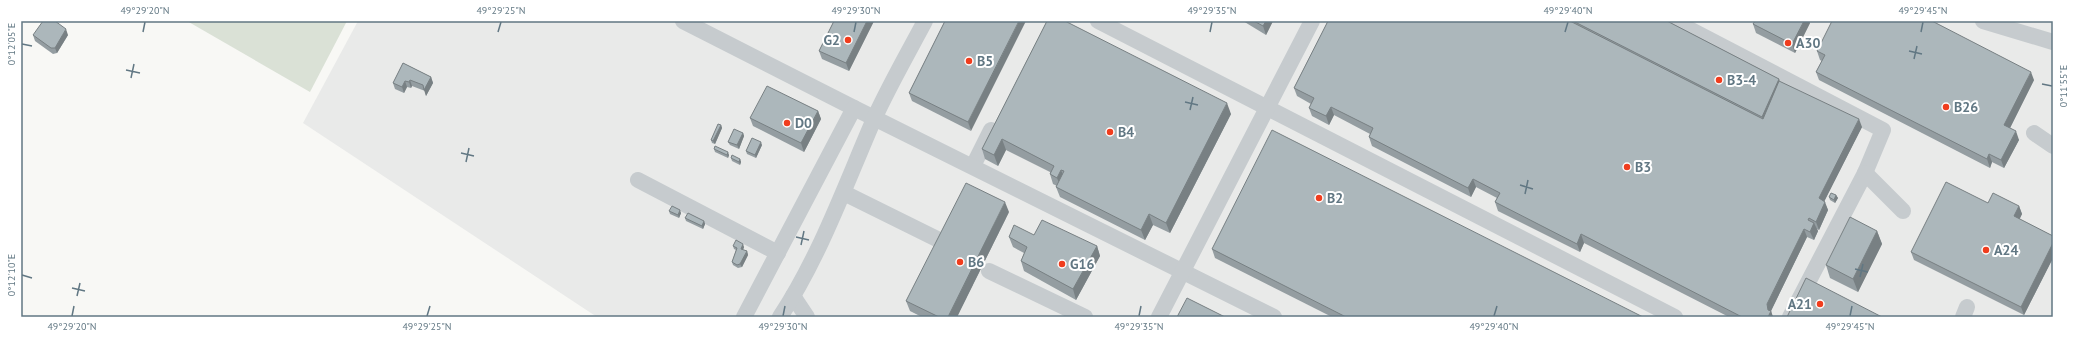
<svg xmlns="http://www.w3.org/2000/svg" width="2074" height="338" font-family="'PT Sans',sans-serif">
  <rect width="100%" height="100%" fill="#f8f8f5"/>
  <polygon fill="#e9eae9" points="358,21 2053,21 2053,317 597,317 303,123"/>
  <polygon fill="#dae1d6" points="187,21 347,21 310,92"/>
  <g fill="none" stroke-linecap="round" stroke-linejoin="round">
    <g stroke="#c6cbce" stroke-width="16">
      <polyline points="683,21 854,108"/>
      <polyline points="1098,21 1675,317"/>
      <polyline points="1674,21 1883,130 1865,173 1790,317"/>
      <polyline points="1983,21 2053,42"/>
      <polyline points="2034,133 2053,146"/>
      <polyline points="973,166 991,130"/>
      <polyline points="1865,173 1903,211"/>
      <polyline points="638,180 778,253"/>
      <polyline points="844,193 937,239"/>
      <polyline points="989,271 1085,317"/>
      <polyline points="793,296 807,317"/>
      <polyline points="744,317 854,108 1274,317"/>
      <path d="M780 317C820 256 845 186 874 119 889 86 908 53 925 21"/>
      <polyline points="1159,317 1312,21"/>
      <polyline points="1963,317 1967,307"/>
    </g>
  </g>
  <g fill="#949da1">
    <polygon points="834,21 874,21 849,71 822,59 819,51"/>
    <polygon points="945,21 971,131 912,101 909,93"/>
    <polygon points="1047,21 1231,114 1170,233 1153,225 1145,240 1060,197 1056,187 1057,186 1053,184 1050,174 1050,172 1006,150 998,166 985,159 982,149"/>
    <polygon points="1243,21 1273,21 1266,35"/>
    <polygon points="1328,21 1667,21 1779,79 1779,81 1862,127 1824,201 1828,210 1819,230 1817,229 1818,231 1814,240 1807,237 1771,311 1773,317 1729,317 1584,243 1580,252 1498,211 1495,202 1497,198 1476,187 1471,197 1372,146 1369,137 1370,134 1334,115 1329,125 1312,116 1309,108 1311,104 1297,96 1294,88"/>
    <polygon points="1755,21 1809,21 1810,23 1795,53 1756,33 1753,24"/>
    <polygon points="33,35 68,35 57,53 53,54 35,41"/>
    <polygon points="1817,51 2034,80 2010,128 2019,140 2004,168 1992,162 1990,168 1819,80 1816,72 1822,61 1820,60"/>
    <polygon points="403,63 431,77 433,83 426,96 425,91 412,86 411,88 407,87 404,93 395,89 393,83"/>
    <polygon points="818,111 821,119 804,152 753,126 750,118"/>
    <polygon points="721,125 722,128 715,144 712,143 711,140"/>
    <polygon points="743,133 744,136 739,149 730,145 728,142"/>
    <polygon points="762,145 756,158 747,154 746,151"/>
    <polygon points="714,149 729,155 728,158 715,152"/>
    <polygon points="731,158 740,159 741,162 740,165 732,161"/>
    <polygon points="1836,195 1838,198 1835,203 1830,200 1829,197"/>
    <polygon points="1988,203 2019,206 2022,214 2019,219 2053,236 2053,258 2024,315 1914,260 1911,252"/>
    <polygon points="669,211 681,213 679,218 670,214"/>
    <polygon points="1009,212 957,317 922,317 910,311 906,301"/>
    <polygon points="685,218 704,221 705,224 703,229 686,221"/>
    <polygon points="1877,231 1882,244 1858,292 1830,278 1826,265"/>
    <polygon points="1009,237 1097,246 1100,256 1076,300 1024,271 1021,261 1024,253 1013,247"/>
    <polygon points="733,246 744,247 743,250 747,251 748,255 742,267 738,268 733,265 732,262 736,250 734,249"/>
    <polygon points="1212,249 1643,317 1332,317 1215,258"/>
  </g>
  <g fill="#788083">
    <polygon points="867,21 874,21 849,71 846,63"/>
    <polygon points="1019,21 1026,21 971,131 968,122"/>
    <polygon points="1266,21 1273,21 1266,35 1263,26"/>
    <polygon points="1804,21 1809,21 1810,23 1795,53 1792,44"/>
    <polygon points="66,29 68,35 57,53 55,48"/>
    <polygon points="2031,72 2034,80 2007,134 2004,125"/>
    <polygon points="431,77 433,83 426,96 424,90"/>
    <polygon points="1779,79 1782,89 1766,127 1762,117"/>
    <polygon points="410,80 412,86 411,88 409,82"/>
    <polygon points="405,81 407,87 404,93 402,87"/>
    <polygon points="1227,103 1231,114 1170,233 1166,223"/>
    <polygon points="1331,107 1334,115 1329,125 1326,116"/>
    <polygon points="818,111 821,119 804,152 801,143"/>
    <polygon points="1859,119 1862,127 1822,206 1819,198"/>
    <polygon points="721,125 722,128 715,144 713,141"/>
    <polygon points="2016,131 2019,140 2004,168 2001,160"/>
    <polygon points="743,133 744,136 739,149 737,145"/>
    <polygon points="1002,139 1006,150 998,166 994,155"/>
    <polygon points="761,142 762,145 756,158 755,155"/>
    <polygon points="728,152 729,155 728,158 727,155"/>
    <polygon points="1989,154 1992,162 1990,168 1987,159"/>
    <polygon points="740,159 741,162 740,165 739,162"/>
    <polygon points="1061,170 1065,180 1061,188 1057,178"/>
    <polygon points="1473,179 1476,187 1471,197 1468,188"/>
    <polygon points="1836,195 1838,198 1835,203 1834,200"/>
    <polygon points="1005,202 1009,212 957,317 948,317"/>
    <polygon points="1825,202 1828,210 1819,230 1816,222"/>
    <polygon points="2019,206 2022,214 2017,225 2014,216"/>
    <polygon points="680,210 681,213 679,218 678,215"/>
    <polygon points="1149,214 1153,225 1145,240 1141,230"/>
    <polygon points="704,221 705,224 703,229 702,226"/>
    <polygon points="1814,223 1818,231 1814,240 1810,232"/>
    <polygon points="1804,229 1807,237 1771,311 1773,317 1768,317 1767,304"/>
    <polygon points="1877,231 1882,244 1858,292 1853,279"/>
    <polygon points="1581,234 1584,243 1580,252 1577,244"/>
    <polygon points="2053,243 2053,258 2024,315 2021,307"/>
    <polygon points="743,244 744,247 742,252 741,249"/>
    <polygon points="1097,246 1100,256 1076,300 1073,289"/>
    <polygon points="747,251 748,255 742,267 740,264"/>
  </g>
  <g fill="#acb7bb" stroke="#788083">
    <polygon points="43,21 55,21 66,29 55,48 51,48 33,35"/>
    <polygon points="834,21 867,21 846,63 819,51"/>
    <polygon points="945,21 1019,21 968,122 909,93"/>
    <polygon points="1047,21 1065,21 1227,103 1166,223 1149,214 1141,230 1056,187 1064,171 1061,170 1057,178 1050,174 1054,166 1002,139 994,155 982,149"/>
    <polygon points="1254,21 1266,21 1263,26"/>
    <polygon points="1328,21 1570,21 1763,119 1779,81 1859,119 1819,198 1825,202 1816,222 1809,218 1808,220 1814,223 1810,232 1804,229 1767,304 1768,310 1771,311 1768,317 1742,317 1581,234 1577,244 1495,202 1500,193 1473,179 1468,188 1369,137 1373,128 1331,107 1326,116 1309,108 1314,98 1294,88"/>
    <polygon points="1573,21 1667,21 1779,79 1762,117"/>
    <polygon points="1755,21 1804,21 1792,44 1753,24"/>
    <polygon points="1832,21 1932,21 2031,72 2004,125 2016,131 2001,160 1989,154 1987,159 1816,72 1825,55 1817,51"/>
    <polygon points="403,63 431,77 424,90 423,85 410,80 409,82 405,81 402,87 393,83"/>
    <polygon points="767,86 818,111 801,143 750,118"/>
    <polygon points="718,124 721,125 713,141 711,140"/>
    <polygon points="734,129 743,133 737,145 728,142"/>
    <polygon points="1272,130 1643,317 1346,317 1212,249"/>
    <polygon points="752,138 761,142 755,155 746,151"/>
    <polygon points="715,146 728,152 727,155 714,149"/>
    <polygon points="732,155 740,159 739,162 731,158"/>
    <polygon points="1946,182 1988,203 1993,193 2019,206 2014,216 2053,236 2053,243 2021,307 1911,252"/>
    <polygon points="966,183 1005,202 948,317 939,317 906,301"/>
    <polygon points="1831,193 1836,195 1834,200 1829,197"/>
    <polygon points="672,206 680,210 678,215 669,211"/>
    <polygon points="688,213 704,221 702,226 685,218"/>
    <polygon points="1850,217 1877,231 1853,279 1826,265"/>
    <polygon points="1042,220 1097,246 1073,289 1021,261 1027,247 1009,237 1014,225 1034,235"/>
    <polygon points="736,240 743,244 741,249 747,251 740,264 737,265 732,262 737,248 733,246"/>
    <polygon points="1806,278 1882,317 1787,317"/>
    <polygon points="1187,298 1225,317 1177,317"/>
  </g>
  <path fill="none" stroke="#617783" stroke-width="1.5" d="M143 32 145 22M498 32 501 22M854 32 856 22M1210 32 1212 22M1565 32 1568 22M1921 32 1923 22M22 44 32 46M1909 51 1922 54M1914 59 1917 46M126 70 140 73M131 78 134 64M2042 84 2052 86M1185 102 1198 105M1190 110 1193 97M461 153 474 156M466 162 469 148M1520 185 1533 189M1525 194 1528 180M796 237 809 240M801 245 804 231M1855 269 1868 272M22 275 32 278M1860 277 1863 264M72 288 85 291M77 296 80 283M72 316 74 306M427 316 430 306M783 316 785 306M1139 316 1141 306M1494 316 1497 306M1850 316 1852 306"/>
  <g fill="#f03d1e" stroke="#fff" stroke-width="1.5">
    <circle cx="848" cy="40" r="4"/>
    <circle cx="1788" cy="43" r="4"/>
    <circle cx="969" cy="61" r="4"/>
    <circle cx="1719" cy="80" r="4"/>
    <circle cx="1946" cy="107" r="4"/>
    <circle cx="787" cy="123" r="4"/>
    <circle cx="1110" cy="132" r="4"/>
    <circle cx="1627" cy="167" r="4"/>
    <circle cx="1319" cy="198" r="4"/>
    <circle cx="1986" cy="250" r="4"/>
    <circle cx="960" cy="262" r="4"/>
    <circle cx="1062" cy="264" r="4"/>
    <circle cx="1820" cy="304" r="4"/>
  </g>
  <g text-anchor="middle" stroke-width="4" stroke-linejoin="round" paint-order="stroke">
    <g font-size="14" font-weight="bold" fill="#617783" stroke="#fff" text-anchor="start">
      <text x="840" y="45" text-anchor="end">G2</text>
      <text x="1796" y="48">A30</text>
      <text x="977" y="66">B5</text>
      <text x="1727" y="85">B3-4</text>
      <text x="1954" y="112">B26</text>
      <text x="795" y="128">D0</text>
      <text x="1118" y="137">B4</text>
      <text x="1635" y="172">B3</text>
      <text x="1327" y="203">B2</text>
      <text x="1994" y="255">A24</text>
      <text x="968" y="267">B6</text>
      <text x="1070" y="269">G16</text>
      <text x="1812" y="309" text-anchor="end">A21</text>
    </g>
  </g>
  <rect width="2074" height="338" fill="none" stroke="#ffffff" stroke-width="44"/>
  <rect x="22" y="22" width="2030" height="294" fill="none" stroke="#617783" stroke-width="1.5"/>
  <g font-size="10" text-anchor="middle" fill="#617783">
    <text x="145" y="14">49°29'20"N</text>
    <text x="501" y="14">49°29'25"N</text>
    <text x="856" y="14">49°29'30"N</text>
    <text x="1212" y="14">49°29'35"N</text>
    <text x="1568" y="14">49°29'40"N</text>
    <text x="1923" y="14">49°29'45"N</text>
    <text transform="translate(11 44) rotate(-90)" y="4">0°12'05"E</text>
    <text transform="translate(2063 86) rotate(-90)" y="4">0°11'55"E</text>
    <text transform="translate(11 275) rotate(-90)" y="4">0°12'10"E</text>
    <text x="72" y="330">49°29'20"N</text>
    <text x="427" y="330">49°29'25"N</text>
    <text x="783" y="330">49°29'30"N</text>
    <text x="1139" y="330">49°29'35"N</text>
    <text x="1494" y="330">49°29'40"N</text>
    <text x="1850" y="330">49°29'45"N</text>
  </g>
</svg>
